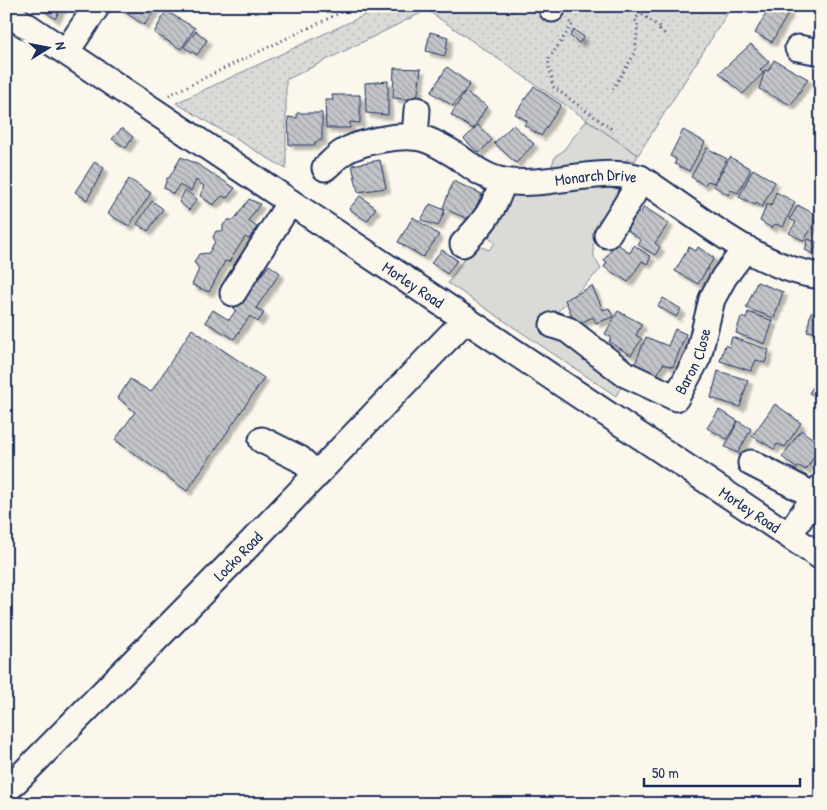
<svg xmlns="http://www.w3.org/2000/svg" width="827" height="810" font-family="'Patrick Hand',sans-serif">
  <defs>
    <pattern id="grass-dots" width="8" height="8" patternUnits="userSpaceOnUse" patternTransform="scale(1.25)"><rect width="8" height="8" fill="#dadad7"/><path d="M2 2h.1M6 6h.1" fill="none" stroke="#babbbb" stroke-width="1.8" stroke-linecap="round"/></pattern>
    <pattern id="building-back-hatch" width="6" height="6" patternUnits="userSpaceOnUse" patternTransform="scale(1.25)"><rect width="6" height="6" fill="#c3c5c9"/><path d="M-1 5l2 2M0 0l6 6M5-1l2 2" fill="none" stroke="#9ea0a6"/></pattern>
    <filter id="shadow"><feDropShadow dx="4.5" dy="4.5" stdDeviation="1" flood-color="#0004"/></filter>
  </defs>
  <rect width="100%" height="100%" fill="#fbf7ec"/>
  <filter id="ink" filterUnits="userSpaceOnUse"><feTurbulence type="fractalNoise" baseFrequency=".02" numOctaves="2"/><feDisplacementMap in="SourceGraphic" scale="10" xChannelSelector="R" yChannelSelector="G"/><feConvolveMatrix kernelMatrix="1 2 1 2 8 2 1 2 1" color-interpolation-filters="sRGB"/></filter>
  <g filter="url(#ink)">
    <polygon fill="url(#grass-dots)" stroke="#7a849a" points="384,6 732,6 638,155 427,10 286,80 286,169 176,103"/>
    <g fill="#dadad7" stroke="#7a849a">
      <polygon points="587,120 638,155 635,161 627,159 624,164 554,171 551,167 556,155 562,152"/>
      <polygon points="620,184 621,191 593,245 594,257 601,269 541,328 623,384 616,396 448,283 472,247 479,246 489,250 495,243 490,239 489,233 511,192"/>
    </g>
    <g fill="url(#building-back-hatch)" stroke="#1b2f5e" filter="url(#shadow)">
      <polygon points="38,6 62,6 55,19"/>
      <polygon points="116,6 158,6 144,25"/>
      <polygon points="770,6 780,6 789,12 772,42 755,33"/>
      <polygon points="166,11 195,28 181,49 154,33"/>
      <polygon points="574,30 584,37 579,43 570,36"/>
      <polygon points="196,31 207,40 197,55 184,47"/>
      <polygon points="430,32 448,37 445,56 426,51"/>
      <polygon points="751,44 769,62 760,70 763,73 743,94 719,73"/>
      <polygon points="774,60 808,79 791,105 759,89 765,70 768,71"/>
      <polygon points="447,67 470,84 453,106 431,92"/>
      <polygon points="394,68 421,69 417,100 393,98"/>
      <polygon points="388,81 388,115 366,113 365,83"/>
      <polygon points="534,86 561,105 541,136 524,125 527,121 515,114"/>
      <polygon points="465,92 487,106 473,129 451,115"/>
      <polygon points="332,95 360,95 360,123 350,122 350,128 326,128 325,100 333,100"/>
      <polygon points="297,113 322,113 322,140 315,142 315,145 289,145 288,117 297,118"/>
      <polygon points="478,125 492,140 479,153 464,139"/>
      <polygon points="513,125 534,144 516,163 494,143"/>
      <polygon points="122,128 133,137 126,148 112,139"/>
      <polygon points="683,130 705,142 689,171 675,164 676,159 670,156"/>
      <polygon points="707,148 727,159 714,183 708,181 704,185 691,177"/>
      <polygon points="181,157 197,164 235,188 227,198 222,196 213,205 200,196 204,186 196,180 191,191 179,185 173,194 164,188 167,178 169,178"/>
      <polygon points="730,157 751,169 738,193 731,190 728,195 714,186"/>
      <polygon points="380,160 386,188 358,192 352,165"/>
      <polygon points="95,161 104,168 87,200 75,192"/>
      <polygon points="753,169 775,182 762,207 756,203 755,205 739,197"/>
      <polygon points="129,179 151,193 129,226 108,214"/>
      <polygon points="453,181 482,194 470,220 443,208"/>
      <polygon points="185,190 197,199 189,210 179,202"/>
      <polygon points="776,192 795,202 783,227 775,224 772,228 760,221 767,204 771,206"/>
      <polygon points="360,196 376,208 367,221 349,209"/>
      <polygon points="249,199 260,204 248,221 257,227 249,239 245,237 229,262 225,261 209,292 192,285 199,269 194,262 199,254 209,253 215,241 213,237 216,231 223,231 223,225 228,220 234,220"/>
      <polygon points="152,201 163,209 148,231 137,224"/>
      <polygon points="430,204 445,210 438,226 421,220"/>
      <polygon points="798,205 818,216 804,241 789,233 796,222 790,219"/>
      <polygon points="644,207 669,223 655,243 660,247 655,255 638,245 641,240 627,230 636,211 640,214"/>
      <polygon points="413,217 439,235 423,257 398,242"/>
      <polygon points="808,239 817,242 813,254 805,250"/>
      <polygon points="616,243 630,253 634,245 651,257 647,264 642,261 628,282 604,267 607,262 604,260"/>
      <polygon points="689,247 696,251 698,247 714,258 698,284 675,271"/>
      <polygon points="442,250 457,260 447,274 431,263"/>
      <polygon points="269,265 280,273 256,308 264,313 258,322 250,316 234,339 205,322 213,310 229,320 236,310 233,307 237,300 241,302"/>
      <polygon points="757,282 783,292 774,318 746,308"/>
      <polygon points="592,286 603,310 609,308 613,317 596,323 593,317 576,325 565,300"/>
      <polygon points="663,298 681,309 676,317 658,306"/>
      <polygon points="821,310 821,334 807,331 811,312 819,314"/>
      <polygon points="618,311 642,324 636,335 642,339 631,355 609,342 611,337 605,334"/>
      <polygon points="748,312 773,321 765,344 736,333 741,317 746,319"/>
      <polygon points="192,329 264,378 187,491 115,440 135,412 118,398 130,379 151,392"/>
      <polygon points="675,329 686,334 673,367 663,364 657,375 634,366 646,337 668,346"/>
      <polygon points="732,337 769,350 765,363 756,360 751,371 720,361 725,345 729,347"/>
      <polygon points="821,369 821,399 809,393 817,381 814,379"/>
      <polygon points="718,371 748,380 740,407 711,398"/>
      <polygon points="775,404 801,423 785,447 777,444 774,449 752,436"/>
      <polygon points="719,410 738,421 727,439 707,428"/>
      <polygon points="738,421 751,429 738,453 725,447"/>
      <polygon points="801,430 821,445 806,470 799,466 797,469 782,457"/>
    </g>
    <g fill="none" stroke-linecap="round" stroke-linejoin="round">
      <defs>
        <g id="minor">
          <polyline points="552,9 553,6"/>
          <path id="s1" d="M6 12 821 557"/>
          <polyline points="798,48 821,52"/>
          <polyline points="66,52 97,6"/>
          <polyline points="415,137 417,110"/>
          <path id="s2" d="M325 168C331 163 336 157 342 153 360 141 407 132 427 140 436 143 445 149 454 154 470 165 484 178 504 181 549 188 595 166 640 178 693 212 757 269 821 276"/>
          <polyline points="607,235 633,194 640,178"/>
          <path d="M463 244C483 223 495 209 503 181"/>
          <polyline points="233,293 290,202"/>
          <path id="s3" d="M553 325 568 330 625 374 676 398 698 357 712 299 724 277 746 248"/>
          <polyline points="262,440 300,459 317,475"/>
          <polyline points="751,463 815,496"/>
          <polyline points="789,535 821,487"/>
          <path id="s4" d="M6 791 240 554 466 319"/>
        </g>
      </defs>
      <use href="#minor" stroke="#1b2f5e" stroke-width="29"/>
      <g stroke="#1b2f5e" stroke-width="3" stroke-dasharray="1 4" stroke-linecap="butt">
        <polyline points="630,6 661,28 660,30 665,34"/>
        <polyline points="570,22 573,24 548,60 553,87 613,130"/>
        <polyline points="613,89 635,53 638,23 635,20 640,13"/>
        <polyline points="169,95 354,6"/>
      </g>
      <use href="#minor" stroke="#fbf7ec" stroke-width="25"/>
    </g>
  </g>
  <g text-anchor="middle" stroke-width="4" stroke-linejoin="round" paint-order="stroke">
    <g font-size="16" fill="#1b2f5e" stroke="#fbf7ec">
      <text dy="6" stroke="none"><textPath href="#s2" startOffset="291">Monarch Drive</textPath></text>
      <text dy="6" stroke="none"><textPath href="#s1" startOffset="490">Morley Road</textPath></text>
      <text dy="6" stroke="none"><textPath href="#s3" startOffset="185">Baron Close</textPath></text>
      <text dy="6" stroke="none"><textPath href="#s1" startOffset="895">Morley Road</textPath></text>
      <text dy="6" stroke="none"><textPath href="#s4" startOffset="330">Locko Road</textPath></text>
    </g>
  </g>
  <rect width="827" height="810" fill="none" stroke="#fbf7ec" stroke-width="25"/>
  <rect x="12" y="12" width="802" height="785" fill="none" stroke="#1b2f5e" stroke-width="2" filter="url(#ink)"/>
  <g transform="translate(48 48) rotate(80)" stroke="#fbf7ec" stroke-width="4" paint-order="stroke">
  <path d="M0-4L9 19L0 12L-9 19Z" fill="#1b2f5e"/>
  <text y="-8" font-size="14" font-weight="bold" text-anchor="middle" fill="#1b2f5e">N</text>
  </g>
  <path d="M644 778v8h156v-8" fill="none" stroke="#1b2f5e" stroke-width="2.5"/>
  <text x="652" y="778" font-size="15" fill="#1b2f5e" stroke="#fbf7ec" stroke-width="4" paint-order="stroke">50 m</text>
</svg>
